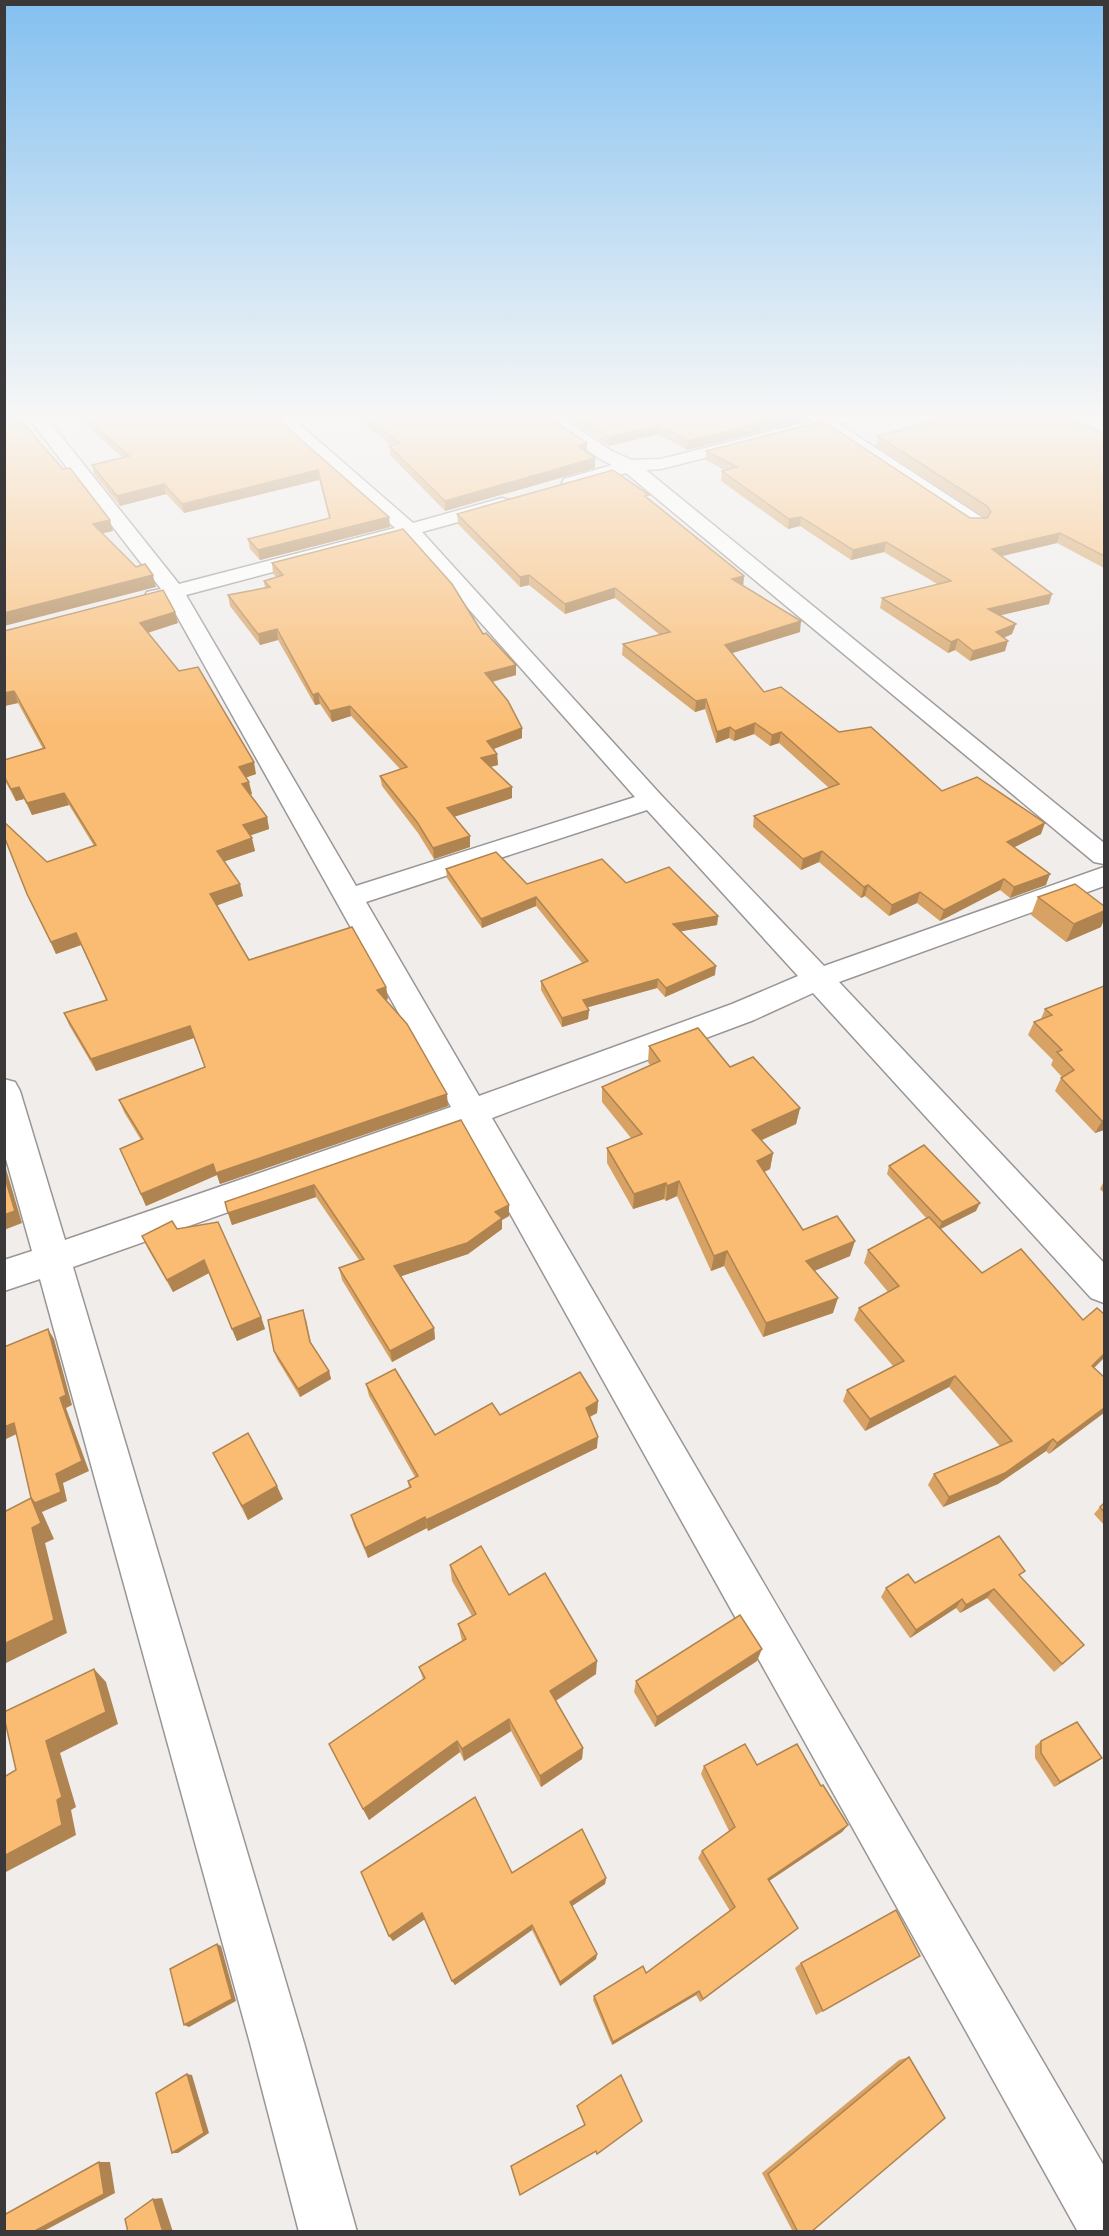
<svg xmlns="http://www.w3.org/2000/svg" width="1109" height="2236" font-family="'Source Serif 4',serif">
  <rect width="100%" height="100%" fill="#f0edeb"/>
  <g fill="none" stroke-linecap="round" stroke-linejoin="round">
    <defs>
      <g id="minor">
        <path d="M27 416H45L179 584 395 528 271 416H290L413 523 502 498 509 500 512 504 509 508 422 532 661 795 824 966 1104 867V886L839 982 1104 1263V1303L1091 1298 813 993 754 1020 492 1118 1104 2166V2232H1078L463 1129 73 1267 304 2043 357 2232H299L250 2043 40 1279 4 1291V1260L32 1251 4 1152V1079L15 1082 20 1091 65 1240 451 1107 168 600 155 603 147 602 144 597 147 592 161 589ZM405 537 635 797 356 886 186 595ZM647 810 798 976 732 1004 479 1096 366 902Z"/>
        <polygon points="538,416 559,416 612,451 632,460 661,459 811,421 806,416 859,416 856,420 839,424 983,518 986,522 983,526 969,526 822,428 661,469 646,470 1104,843 1104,864 1094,862 626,473 571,489 564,487 562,483 564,479 612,465 600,459"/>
      </g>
    </defs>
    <use href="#minor" stroke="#999695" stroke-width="3"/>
    <use href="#minor" fill="#fff" fill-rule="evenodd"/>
  </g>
  <g fill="#d7a263">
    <polygon points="76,416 274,416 389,517 390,527 260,560 250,549 248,539 329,518 319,480 184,513 166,494 120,506 94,474 92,465 123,458"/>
    <polygon points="353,416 547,416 587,453 595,468 445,511 390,455 389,446 391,445"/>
    <polygon points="563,416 807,416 807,420 687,450 658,434 609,446"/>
    <polygon points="931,416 1066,416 1104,434 1104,568 1057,543 1002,556 1049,604 1000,615 1012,634 1004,638 1005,651 970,661 955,650 948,653 880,608 882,598 937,584 884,552 851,560 800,526 788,529 721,481 722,471 724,470 706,460 706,451 970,518 985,518 876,446 878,436 939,420"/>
    <polygon points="648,499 744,576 743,586 800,632 732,653 764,692 839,732 942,791 1041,834 1014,847 1046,885 1010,898 1000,890 940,921 917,903 889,916 865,896 861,898 819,862 801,870 753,827 754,816 829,788 779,743 770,746 754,734 734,741 729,738 716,743 705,709 695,712 622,655 623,644 660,635 615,598 565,614 529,585 520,587 458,524 457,514"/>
    <polygon points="272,563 483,634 516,665 516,675 493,682 522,738 494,749 497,754 498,765 490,767 512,798 454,817 470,847 434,859 418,833 382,786 380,776 400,769 351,716 332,722 320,704 315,705 278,640 260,645 230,606 228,595 265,588 264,581 277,577 273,574"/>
    <polygon points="178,623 148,633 256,774 246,777 252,794 250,795 267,817 269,829 250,835 255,851 224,861 243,896 216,905 249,960 386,987 388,999 386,1000 448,1106 220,1184 217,1175 146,1206 120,1149 141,1140 124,1112 119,1100 205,1067 194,1038 96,1071 69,1025 64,1013 106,1000 81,945 56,954 27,894 47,862 94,846 69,805 32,815 24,799 16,801 4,779 4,760 43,749 18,703 4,706 4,631"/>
    <polygon points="446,869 527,884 626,883 718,916 717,925 681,931 715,975 665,997 657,988 587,1007 589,1010 588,1019 562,1027 541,990 541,981 582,963 536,906 482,928 447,878"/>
    <polygon points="1038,897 1101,927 1066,942 1031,915"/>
    <polygon points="1104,986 1104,1130 1095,1133 1055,1091 1061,1078 1062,1077 1051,1065 1053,1060 1028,1035 1034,1022 1041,1019 1045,1009"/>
    <polygon points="649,1046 730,1067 800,1108 796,1124 761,1140 773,1153 770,1169 764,1172 803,1230 850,1256 814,1271 833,1313 763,1337 724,1266 711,1271 677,1196 666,1201 664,1199 633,1209 607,1163 607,1148 631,1138 602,1102 602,1087 650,1065 648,1062"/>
    <polygon points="461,1120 509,1205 509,1216 502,1220 502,1229 468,1254 401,1276 434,1328 435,1339 392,1362 342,1280 339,1268 359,1260 316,1197 232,1225 228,1213"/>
    <polygon points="889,1166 976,1211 941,1229 982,1273 1104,1377 1049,1454 1046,1451 998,1484 943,1507 928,1485 934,1474 1000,1446 949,1387 865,1431 843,1401 847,1390 893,1366 854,1320 859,1308 888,1292 864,1263 868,1250 927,1219 887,1174"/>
    <polygon points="1104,1181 1104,1193 1100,1189"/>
    <polygon points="177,1229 261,1317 265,1329 237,1341 209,1273 173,1292 148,1249 142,1236"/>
    <polygon points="306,1319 311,1343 329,1371 331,1379 300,1397 277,1359 274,1351"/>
    <polygon points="366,1384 435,1435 500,1415 598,1401 597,1413 590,1417 597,1448 428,1531 427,1528 368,1558 354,1526 351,1515 409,1488 408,1481 415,1477 369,1396"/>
    <polygon points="213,1453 283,1499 248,1520"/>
    <polygon points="1104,1503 1104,1525 1094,1514 1100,1507"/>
    <polygon points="450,1565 509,1595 596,1674 556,1701 583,1748 582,1759 541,1787 511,1731 464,1761 460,1752 369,1820 363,1809 423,1679 419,1667 462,1641 458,1624 472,1616 452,1581"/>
    <polygon points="1020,1577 1076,1653 1054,1672 987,1598 960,1613 956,1608 910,1638 881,1597 886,1588 915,1583"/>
    <polygon points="757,1661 655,1727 634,1692 636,1681"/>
    <polygon points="1041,1741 1102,1758 1095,1763 1054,1787 1035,1758 1035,1746"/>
    <polygon points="757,1765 821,1786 848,1825 842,1832 769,1881 792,1933 700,2002 696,1995 612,2045 593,2000 594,1996 646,1973 730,1911 698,1858 702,1851 729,1831 701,1774 704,1766"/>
    <polygon points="361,1872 512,1873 606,1878 605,1884 572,1906 597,1954 596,1959 560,1986 532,1930 455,1985 425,1919 393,1941"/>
    <polygon points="920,1956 816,2015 795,1968 801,1963"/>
    <polygon points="909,2057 811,2232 793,2232 762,2173 899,2060"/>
  </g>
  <g fill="#af8450">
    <polygon points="787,416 807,416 807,420 687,450 688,441"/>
    <polygon points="659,425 658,434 609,446 609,437"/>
    <polygon points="587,443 587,453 578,446"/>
    <polygon points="595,458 595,468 445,511 445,501"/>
    <polygon points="318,470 319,480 184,513 182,504"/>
    <polygon points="164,484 166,494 120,506 117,496"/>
    <polygon points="389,517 390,527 260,560 258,550"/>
    <polygon points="801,517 800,526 788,529 789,519"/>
    <polygon points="110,520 113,531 96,535 93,524"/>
    <polygon points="1060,533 1057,543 990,559 992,549"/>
    <polygon points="886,542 884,552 851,560 853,550"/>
    <polygon points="153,575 156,587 4,626 4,613"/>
    <polygon points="529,575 529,585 520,587 520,577"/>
    <polygon points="744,576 743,586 732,579"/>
    <polygon points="615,588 615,598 565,614 565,604"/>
    <polygon points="1052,594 1049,604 985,619 988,609"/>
    <polygon points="175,612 178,623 143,634 140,623"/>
    <polygon points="801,621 800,632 723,656 725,645"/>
    <polygon points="1016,624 1012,634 993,642 996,632"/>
    <polygon points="277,629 278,640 260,645 258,634"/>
    <polygon points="958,639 955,650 948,653 951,642"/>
    <polygon points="1008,641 1005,651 970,661 973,651"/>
    <polygon points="516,665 516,675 486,683 485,673"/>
    <polygon points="14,691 18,703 4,706 4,693"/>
    <polygon points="318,693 320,704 315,705 313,695"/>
    <polygon points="706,699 705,709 695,712 696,701"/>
    <polygon points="350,706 351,716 332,722 330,711"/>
    <polygon points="755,723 754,734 734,741 735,731"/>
    <polygon points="730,727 729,738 716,743 717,732"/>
    <polygon points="522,728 522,738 488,751 487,741"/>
    <polygon points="781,732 779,743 770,746 772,735"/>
    <polygon points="497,754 498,765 481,769 481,758"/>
    <polygon points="254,762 256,774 242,779 239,767"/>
    <polygon points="249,782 252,794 245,796 242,784"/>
    <polygon points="19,787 24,799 16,801 11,789"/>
    <polygon points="512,787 512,798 447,819 447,808"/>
    <polygon points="64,793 69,805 32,815 27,803"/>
    <polygon points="267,817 269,829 246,837 243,825"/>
    <polygon points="1045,823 1041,834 1003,853 1007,842"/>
    <polygon points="470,836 470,847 434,859 433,848"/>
    <polygon points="252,838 255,851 220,863 217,851"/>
    <polygon points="822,851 819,862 801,870 803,859"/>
    <polygon points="1050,874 1046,885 1010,898 1014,887"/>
    <polygon points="1004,879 1000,890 940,921 944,910"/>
    <polygon points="240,884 243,896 213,907 210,894"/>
    <polygon points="868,885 865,896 861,898 864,887"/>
    <polygon points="920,892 917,903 889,916 892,905"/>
    <polygon points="536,897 536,906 482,928 481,919"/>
    <polygon points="1104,911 1104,920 1101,927 1066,942 1074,924"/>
    <polygon points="718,916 717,925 672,933 673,924"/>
    <polygon points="76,933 81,945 56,954 51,942"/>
    <polygon points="716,966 715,975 665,997 666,988"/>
    <polygon points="658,979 657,988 582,1009 583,1000"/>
    <polygon points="386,987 388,999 379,1003 377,990"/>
    <polygon points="589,1010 588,1019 562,1027 562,1018"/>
    <polygon points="190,1026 194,1038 96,1071 91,1059"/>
    <polygon points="447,1094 448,1106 220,1184 217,1175 146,1206 141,1194 213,1164"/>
    <polygon points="800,1108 796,1124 749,1146 752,1130"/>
    <polygon points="1104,1120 1104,1130 1095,1133 1102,1121"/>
    <polygon points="773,1153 770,1169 754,1177 757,1161"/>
    <polygon points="4,1162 22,1223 4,1230"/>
    <polygon points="679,1181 677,1196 666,1201 667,1186"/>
    <polygon points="666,1183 664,1199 633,1209 634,1194"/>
    <polygon points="314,1185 316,1197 232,1225 228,1213"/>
    <polygon points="980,1203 976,1211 938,1230 942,1222"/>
    <polygon points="509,1205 509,1216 502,1220 502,1229 468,1254 396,1278 394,1266"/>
    <polygon points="855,1241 850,1256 802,1276 806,1261"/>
    <polygon points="727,1251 724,1266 711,1271 714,1256"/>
    <polygon points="204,1260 209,1273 173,1292 167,1280"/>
    <polygon points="838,1298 833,1313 763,1337 766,1323"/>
    <polygon points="261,1317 265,1329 237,1341 232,1329"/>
    <polygon points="434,1328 435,1339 392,1362 390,1351"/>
    <polygon points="48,1329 54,1339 72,1405 66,1408 89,1471 63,1483 67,1501 42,1512 54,1539 45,1543 67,1633 4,1664 4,1644 32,1528 31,1498 56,1474 60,1398"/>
    <polygon points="1104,1354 1104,1358 1084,1378 1092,1366"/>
    <polygon points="329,1371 331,1379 300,1397 298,1389"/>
    <polygon points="955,1376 949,1387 865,1431 870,1419"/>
    <polygon points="598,1401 597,1413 585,1419 586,1408"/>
    <polygon points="1104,1408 1104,1413 1049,1454 1057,1443"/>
    <polygon points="14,1423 21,1432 4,1440 4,1427"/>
    <polygon points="598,1437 597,1448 428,1531 426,1520"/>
    <polygon points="1053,1439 1046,1451 998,1484 943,1507 949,1497"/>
    <polygon points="277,1486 283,1499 248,1520 242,1506"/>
    <polygon points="425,1517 427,1528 368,1558 365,1548"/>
    <polygon points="994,1589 987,1598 960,1613 966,1605"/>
    <polygon points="962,1599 956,1608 910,1638 916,1630"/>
    <polygon points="762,1649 757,1661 655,1727 657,1717"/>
    <polygon points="597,1661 596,1674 550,1704 550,1691"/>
    <polygon points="94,1669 106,1682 118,1724 60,1753 76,1807 71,1810 76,1835 4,1873 4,1856 57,1800 46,1741"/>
    <polygon points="509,1719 511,1731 464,1761 462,1749"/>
    <polygon points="457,1741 460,1752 369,1820 363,1809"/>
    <polygon points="583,1748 582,1759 541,1787 540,1776"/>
    <polygon points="1102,1758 1095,1763 1054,1787 1060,1782"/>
    <polygon points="848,1825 842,1832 763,1885 768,1879"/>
    <polygon points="606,1878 605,1884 569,1908 570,1902"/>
    <polygon points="422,1913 425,1919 393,1941 389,1936"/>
    <polygon points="532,1925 532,1930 455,1985 452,1981"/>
    <polygon points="798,1928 792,1933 700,2002 703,1999"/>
    <polygon points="217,1944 221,1946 236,2001 189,2027 184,2025"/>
    <polygon points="597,1954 596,1959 560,1986 560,1982"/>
    <polygon points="699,1991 696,1995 612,2045 613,2042"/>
    <polygon points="187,2074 192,2075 209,2133 178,2153 172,2153"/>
    <polygon points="99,2162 110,2162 115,2193 42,2232 33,2232"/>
    <polygon points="162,2198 173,2232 163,2232 153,2199"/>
  </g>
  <g fill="#fabc73" stroke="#af8450" stroke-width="1.5">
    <polygon points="4,416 17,416 63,469 70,468 110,520 93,524 136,567 145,564 153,575 4,613"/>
    <polygon points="83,416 274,416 389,517 258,550 248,539 330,518 318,470 182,504 164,484 117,496 92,465 129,456"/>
    <polygon points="364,416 547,416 587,443 578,446 595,458 445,501 389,446 400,443"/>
    <polygon points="577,416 787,416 688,441 659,425 609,437"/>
    <polygon points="950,416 1066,416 1104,434 1104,556 1060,533 992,549 1052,594 988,609 1016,624 996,632 1008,641 973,651 958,639 951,642 882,598 951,581 886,542 853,550 801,517 789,519 722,471 737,467 706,451 823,421 970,518 987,518 991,512 987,506 878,436 951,417"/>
    <polygon points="613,470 649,495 645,496 744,576 732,579 801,621 725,645 764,692 781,687 839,732 871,727 942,791 977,777 1045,823 1007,842 1050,874 1014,887 1004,879 944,910 920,892 892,905 868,885 864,887 822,851 803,859 754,816 839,784 781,732 772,735 755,723 735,731 730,727 717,732 706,699 696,701 623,644 670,632 615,588 565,604 529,575 520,577 457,514"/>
    <polygon points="403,529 452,584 483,634 486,633 516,665 485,673 508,701 522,728 487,741 497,754 481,758 512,787 447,808 470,836 433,848 417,822 380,776 407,767 350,706 330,711 318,693 313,695 277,629 258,634 228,595 270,587 264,581 283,575 272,563"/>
    <polygon points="163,590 175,612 140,623 179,671 198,667 254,762 239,767 249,782 242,784 267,817 243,825 252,838 217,851 240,884 210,894 249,960 352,927 386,987 377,990 407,1024 447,1094 216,1173 213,1164 141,1194 120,1149 143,1139 119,1100 205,1067 190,1026 91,1059 64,1013 107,1000 76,933 51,942 27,894 4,836 4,822 47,862 96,845 64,793 27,803 19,787 11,789 4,776 4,760 45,748 14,691 4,693 4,631"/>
    <polygon points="496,852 527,884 602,859 626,883 669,867 718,916 673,924 716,966 666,988 658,979 583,1000 589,1010 562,1018 541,981 588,961 536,897 481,919 446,869"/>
    <polygon points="1075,884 1104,906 1104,911 1074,924 1038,897"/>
    <polygon points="1104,986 1104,1120 1102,1121 1061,1078 1074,1070 1057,1052 1062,1050 1034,1022 1052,1015 1045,1009"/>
    <polygon points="698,1028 730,1067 753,1057 800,1108 752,1130 773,1153 757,1161 803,1230 837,1216 855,1241 806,1261 838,1298 766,1323 727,1251 714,1256 679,1181 667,1186 666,1183 634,1194 607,1148 642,1134 602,1087 660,1061 649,1046"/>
    <polygon points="461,1120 509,1205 495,1212 502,1218 467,1243 394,1266 434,1328 390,1351 339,1268 364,1259 314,1185 228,1213 225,1202"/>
    <polygon points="924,1145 980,1203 942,1222 889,1166"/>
    <polygon points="4,1175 15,1211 4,1215"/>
    <polygon points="929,1217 982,1273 1021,1249 1083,1320 1097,1308 1104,1314 1104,1354 1092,1366 1104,1377 1104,1408 1057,1443 1053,1439 1005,1473 949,1497 934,1474 1012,1441 955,1376 870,1419 847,1390 904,1361 859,1308 899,1286 868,1250"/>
    <polygon points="172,1221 177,1229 218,1222 261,1317 232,1329 204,1260 167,1280 142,1236"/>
    <polygon points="303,1310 310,1342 329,1371 298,1389 274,1351 268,1320"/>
    <polygon points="48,1329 66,1395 60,1398 82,1461 56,1474 61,1492 35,1503 31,1498 14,1423 4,1427 4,1347"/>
    <polygon points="395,1369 435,1435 492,1403 500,1415 580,1372 598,1401 586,1408 598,1437 426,1520 425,1517 365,1548 351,1515 411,1487 408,1481 418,1476 366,1384"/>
    <polygon points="248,1433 277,1486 242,1506 213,1453"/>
    <polygon points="31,1498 41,1523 32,1528 54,1620 4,1644 4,1512"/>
    <polygon points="1104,1503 1104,1512 1100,1507"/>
    <polygon points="999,1536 1025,1571 1019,1575 1084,1645 1062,1664 994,1589 966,1605 962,1599 916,1630 886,1588 908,1574 915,1583"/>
    <polygon points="481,1546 509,1595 545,1573 597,1661 550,1691 583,1748 540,1776 509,1719 462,1749 457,1741 363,1809 329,1744 425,1678 419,1667 466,1639 458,1624 476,1614 450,1565"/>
    <polygon points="740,1615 762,1649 657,1717 636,1681"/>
    <polygon points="94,1669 106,1712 46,1741 62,1797 57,1800 62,1825 4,1856 4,1777 16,1770 4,1717 4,1712"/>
    <polygon points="1077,1722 1102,1758 1060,1782 1041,1753 1041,1741"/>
    <polygon points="745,1744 757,1765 797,1744 821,1786 823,1785 848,1825 768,1879 798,1928 703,1999 699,1991 613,2042 594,1996 643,1966 646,1973 735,1907 702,1851 735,1827 704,1766"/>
    <polygon points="475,1797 512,1873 582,1829 606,1878 570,1902 597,1954 560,1982 532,1925 452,1981 422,1913 389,1936 361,1872"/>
    <polygon points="896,1910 920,1956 823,2011 801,1963"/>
    <polygon points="217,1944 232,1999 184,2025 170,1969"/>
    <polygon points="909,2057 945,2118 811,2232 798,2232 768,2174"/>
    <polygon points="187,2074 204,2133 172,2153 156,2093"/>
    <polygon points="621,2075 642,2121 597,2154 596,2151 520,2195 511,2166 585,2125 577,2106"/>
    <polygon points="99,2162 104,2194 33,2232 4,2232 4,2215"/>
    <polygon points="153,2199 163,2232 128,2232 125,2219"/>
  </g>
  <linearGradient id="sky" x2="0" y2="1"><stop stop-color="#83c0f0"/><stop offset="0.57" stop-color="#f8f7f6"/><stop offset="1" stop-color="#f8f7f6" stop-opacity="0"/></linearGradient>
  <rect width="1109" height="729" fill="url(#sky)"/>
  <rect width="1109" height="2236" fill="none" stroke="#3a3838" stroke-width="12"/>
</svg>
